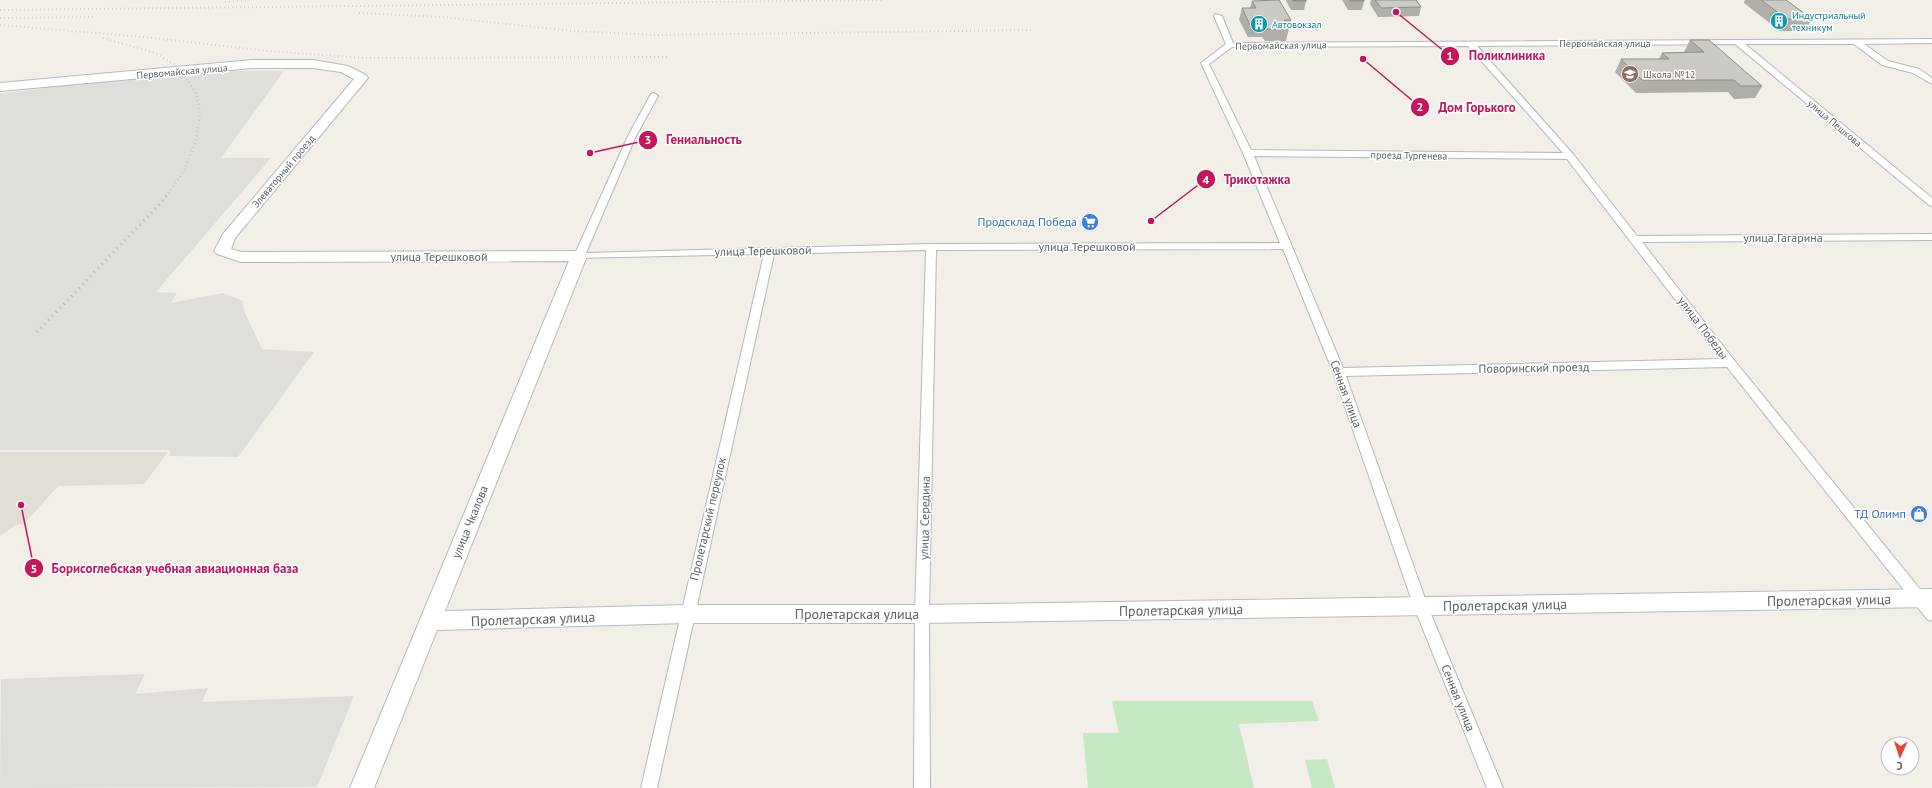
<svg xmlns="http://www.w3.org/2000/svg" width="1932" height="788" font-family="'PT Sans',sans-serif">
  <rect width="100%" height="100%" fill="#f1efe8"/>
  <g fill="#e0deda">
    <polygon points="236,71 284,71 221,158 271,158 156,292 177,293 171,303 223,293 243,301 244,311 262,349 314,352 238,457 170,456 170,450 0,450 0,94 66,85"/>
    <polygon points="145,674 135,694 208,688 202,702 354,696 317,787 0,788 1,679"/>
  </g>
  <polygon fill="#e1ded6" points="0,452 168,452 144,484 58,486 24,524 16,525 0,536"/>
  <g fill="#c5e8c5">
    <polygon points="1112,701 1312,701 1319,721 1239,724 1254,788 1088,788 1083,733 1119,733"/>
    <polygon points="1327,759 1335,788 1312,788 1305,760"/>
  </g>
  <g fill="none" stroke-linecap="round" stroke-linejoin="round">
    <defs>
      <path id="street" d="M1215 14 1222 16 1233 43 1932 39V43L1864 44 1888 61 1919 69 1932 78V84L1913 73 1882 65 1854 44H1745L1932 198V206L1929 205 1735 44 1477 46 1573 154 1637 236 1932 234V240L1642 242 1734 360 1932 604V621L1927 619 1727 367 1346 376 1428 607 1503 788H1487L1414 607 1333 372 1283 249 936 250 929 614 930 788H914L915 614 926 250 774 254 657 788H641L764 254 575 258 574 256 628 136 651 94 654 93 658 96 636 136 586 253 931 244 1280 243 1243 153 1201 63 1226 44 1214 16ZM1468 46 1563 153 1251 150 1209 64 1232 47ZM1254 156 1567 159 1721 359 1343 368Z"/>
      <polygon id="secondary" points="252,60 313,60 348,66 366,75 368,78 235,238 231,249 242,252 579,251 584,253 587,256 445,611 687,605 922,605 1932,589 1932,607 922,623 687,623 437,630 374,788 350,788 569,261 241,262 217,254 214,251 223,234 354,79 341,72 313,68 252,68 0,91 0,83"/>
    </defs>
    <use href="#street" stroke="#b5b8bc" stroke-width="2"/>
    <use href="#secondary" stroke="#b6babf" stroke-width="2"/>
    <use href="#street" fill="#fff" fill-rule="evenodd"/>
    <use href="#secondary" fill="#fff" fill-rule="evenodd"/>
    <g stroke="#b6b7b8" stroke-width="2" stroke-dasharray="0.5 3.5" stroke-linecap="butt">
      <polyline points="225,2 251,0"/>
      <polyline points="0,10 884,0"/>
      <polyline points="359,13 442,17 573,31 657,35 1033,30"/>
      <polyline points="0,18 94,17"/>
      <polyline points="0,25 144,37 268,51 365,58 670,57"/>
      <polyline points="103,38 155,53 177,66 196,93 200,111 196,141 184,171 166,196"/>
    </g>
    <polyline stroke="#b6b7b8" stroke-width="3" stroke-dasharray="1 4.5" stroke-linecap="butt" points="37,332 161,203 167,195"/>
  </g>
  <g fill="#afaea9">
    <polygon points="1286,0 1306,0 1306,1 1304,10 1291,10 1286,1"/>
    <polygon points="1342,0 1364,0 1364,1 1362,10 1348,10"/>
    <polygon points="1371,0 1416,0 1421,7 1419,16 1378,17 1370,4"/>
    <polygon points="1745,0 1786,0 1812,19 1805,31 1780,31 1744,3"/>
    <polygon points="1252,1 1291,20 1286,41 1265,41 1262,37 1248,37 1239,20 1242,8 1250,8"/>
    <polygon points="1690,40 1762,86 1755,98 1734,99 1728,92 1636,93 1615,72 1621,59 1659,59 1662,53 1684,52"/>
  </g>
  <g fill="#cccac5" stroke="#8f8d8a">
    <polygon points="1279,0 1291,20 1284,20 1289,29 1267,29 1265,25 1250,25 1242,8 1256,8 1252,1"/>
    <rect x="1293" y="0" width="13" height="1"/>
    <rect x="1350" y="0" width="14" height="1"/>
    <polygon points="1375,0 1416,0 1421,7 1381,8"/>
    <polygon points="1761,0 1786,0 1812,19 1787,19"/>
    <polygon points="1690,40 1709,40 1762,86 1741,86 1734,80 1642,80 1621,59 1669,59 1662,53 1704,52"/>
  </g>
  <defs>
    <symbol id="building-disc" viewBox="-11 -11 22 22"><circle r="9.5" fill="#0f9aa8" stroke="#fff"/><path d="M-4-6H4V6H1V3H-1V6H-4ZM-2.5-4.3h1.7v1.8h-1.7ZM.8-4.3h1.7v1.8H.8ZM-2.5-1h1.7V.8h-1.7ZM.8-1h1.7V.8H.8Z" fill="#fff"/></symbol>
    <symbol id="school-disc" viewBox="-11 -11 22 22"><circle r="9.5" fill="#8d6e63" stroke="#fff"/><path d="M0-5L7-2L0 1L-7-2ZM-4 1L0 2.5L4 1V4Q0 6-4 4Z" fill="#fff"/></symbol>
    <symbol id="supermarket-disc" viewBox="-11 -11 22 22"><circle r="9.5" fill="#3f7fe0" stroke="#fff"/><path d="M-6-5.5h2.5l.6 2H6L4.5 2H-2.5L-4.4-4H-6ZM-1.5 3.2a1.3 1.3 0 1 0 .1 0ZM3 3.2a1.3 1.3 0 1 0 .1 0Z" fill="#fff"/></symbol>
    <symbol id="shop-disc" viewBox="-11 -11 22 22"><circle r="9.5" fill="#3f7fe0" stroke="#fff"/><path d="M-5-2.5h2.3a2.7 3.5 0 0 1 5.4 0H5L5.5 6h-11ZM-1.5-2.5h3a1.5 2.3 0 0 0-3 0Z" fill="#fff"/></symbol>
  </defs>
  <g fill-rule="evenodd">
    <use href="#building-disc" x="1769" y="11" width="20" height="20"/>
    <use href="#building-disc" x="1249" y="14" width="20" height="20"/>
    <use href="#school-disc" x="1620" y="64" width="20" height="20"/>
    <use href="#supermarket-disc" x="1080" y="212" width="20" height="20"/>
    <use href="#shop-disc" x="1909" y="504" width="20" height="20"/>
  </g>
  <g text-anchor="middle" stroke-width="3" stroke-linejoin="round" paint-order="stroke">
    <g font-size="10" fill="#0d838f" stroke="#fff" text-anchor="start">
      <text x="1792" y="19">Индустриальный<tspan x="1792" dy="12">техникум</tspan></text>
      <text x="1272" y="28">Автовокзал</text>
    </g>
    <g font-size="10" fill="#5f6368" stroke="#fff">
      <text x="1605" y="47">Первомайская улица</text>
      <text transform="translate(1281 45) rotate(-1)" y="4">Первомайская улица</text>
      <text transform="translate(182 71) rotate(-5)" y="4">Первомайская улица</text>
      <text transform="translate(1835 123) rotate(40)" y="4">улица Пешкова</text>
      <text transform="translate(1409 155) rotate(1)" y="4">проезд Тургенева</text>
      <text transform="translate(283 171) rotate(-50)" y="4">Элеваторный проезд</text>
    </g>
    <g font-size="10" fill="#785e54" stroke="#fff" text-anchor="start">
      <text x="1643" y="78">Школа №12</text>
    </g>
    <g font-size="12" fill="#366cbe" stroke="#fff" text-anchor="end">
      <text x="1077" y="226">Продсклад Победа</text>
      <text x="1906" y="518">ТД Олимп</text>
    </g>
    <g font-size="12" fill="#5f6368" stroke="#fff">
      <text x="1783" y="242">улица Гагарина</text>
      <text x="1087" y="251">улица Терешковой</text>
      <text transform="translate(763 251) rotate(-1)" y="4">улица Терешковой</text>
      <text x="439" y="261">улица Терешковой</text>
      <text transform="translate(1703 328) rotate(53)" y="4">улица Победы</text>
      <text transform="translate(1534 368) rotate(-1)" y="4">Поворинский проезд</text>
      <text transform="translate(1346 394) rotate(70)" y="4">Сенная улица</text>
      <text transform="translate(925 518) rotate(-89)" y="4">улица Середина</text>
      <text transform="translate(708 519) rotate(-77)" y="4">Пролетарский переулок</text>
      <text transform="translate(470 522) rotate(-68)" y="4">улица Чкалова</text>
      <text transform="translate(1458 698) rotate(68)" y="4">Сенная улица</text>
    </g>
    <g font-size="14" fill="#5f6368" stroke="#fff">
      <text transform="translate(1829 600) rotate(-1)" y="5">Пролетарская улица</text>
      <text transform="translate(1505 605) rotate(-1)" y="5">Пролетарская улица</text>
      <text transform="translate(1181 610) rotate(-1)" y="5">Пролетарская улица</text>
      <text x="857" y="619">Пролетарская улица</text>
      <text transform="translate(533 619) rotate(-2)" y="5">Пролетарская улица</text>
    </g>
  </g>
  <path fill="none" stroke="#c2185b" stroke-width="1.5" d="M1396 12L1450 56M1363 59L1420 107M590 153L648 140M1151 221L1206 179M21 505L34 568"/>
  <g fill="#c2185b" stroke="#fff" stroke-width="1.5">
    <circle cx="1396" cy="12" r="4"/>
    <circle cx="1363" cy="59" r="4"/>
    <circle cx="590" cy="153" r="4"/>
    <circle cx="1151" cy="221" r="4"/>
    <circle cx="21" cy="505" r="4"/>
    <circle cx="1450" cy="56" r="10"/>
    <circle cx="1420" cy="107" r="10"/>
    <circle cx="648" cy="140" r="10"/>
    <circle cx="1206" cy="179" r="10"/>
    <circle cx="34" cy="568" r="10"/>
  </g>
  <g font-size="12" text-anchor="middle" font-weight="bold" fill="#fff">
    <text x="1450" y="60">1</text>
    <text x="1420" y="111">2</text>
    <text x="648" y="144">3</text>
    <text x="1206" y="184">4</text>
    <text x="34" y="573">5</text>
  </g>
  <g font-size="13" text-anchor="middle" font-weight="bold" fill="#c2185b" stroke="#fff" stroke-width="3" stroke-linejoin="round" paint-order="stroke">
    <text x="1507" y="60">Поликлиника</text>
    <text x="1477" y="112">Дом Горького</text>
    <text x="704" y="144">Гениальность</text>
    <text x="1257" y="184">Трикотажка</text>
    <text x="175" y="573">Борисоглебская учебная авиационная база</text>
  </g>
  <g transform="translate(1900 756) rotate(183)"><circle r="19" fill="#ffffff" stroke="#bfc1c3"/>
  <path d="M0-3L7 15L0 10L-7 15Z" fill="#ea4335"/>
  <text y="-6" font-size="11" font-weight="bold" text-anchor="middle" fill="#5f6368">С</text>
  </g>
</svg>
